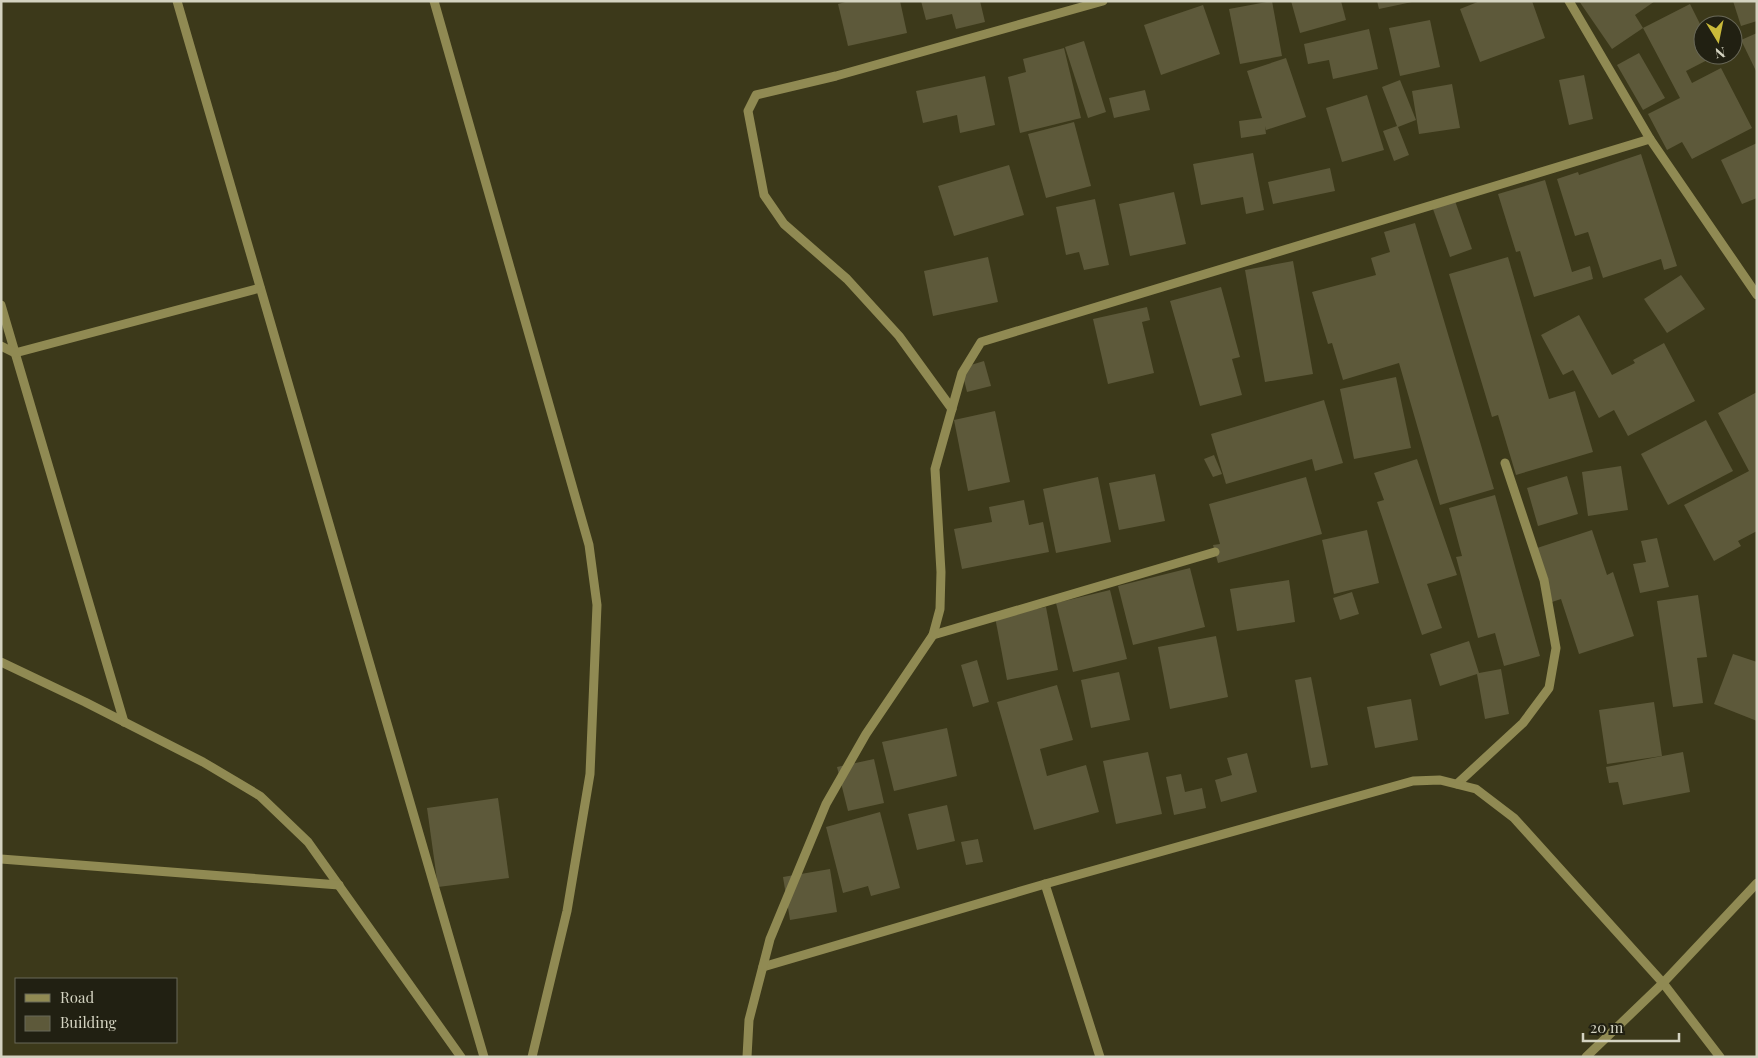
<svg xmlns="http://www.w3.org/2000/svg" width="1758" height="1058" font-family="'Playfair Display',serif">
  <rect width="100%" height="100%" fill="#3c391a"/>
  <g fill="#5d593a">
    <polygon points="849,1 900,1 907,33 848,46 838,4"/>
    <polygon points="921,1 980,1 985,22 956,29 952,14 926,20"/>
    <polygon points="1272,1 1282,56 1240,64 1229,9"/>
    <polygon points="1291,1 1341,1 1346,20 1300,33"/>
    <polygon points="1377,1 1412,1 1412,2 1379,9"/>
    <polygon points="1480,1 1532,1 1545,38 1480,62 1460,9"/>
    <polygon points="1579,1 1655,1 1635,15 1643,28 1690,4 1703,30 1703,55 1717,55 1686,71 1692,83 1721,68 1752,128 1692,159 1682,142 1667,150 1648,114 1680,98 1643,28 1612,49"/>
    <polygon points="1733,1 1757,1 1757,21 1741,26"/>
    <polygon points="1203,5 1220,54 1161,75 1144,25"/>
    <polygon points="1430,20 1440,67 1400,76 1389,28"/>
    <polygon points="1369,29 1378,69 1333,79 1329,60 1308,64 1304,44"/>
    <polygon points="1757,33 1757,73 1741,40"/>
    <polygon points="1084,41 1106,112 1088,118 1065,47"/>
    <polygon points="1064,48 1081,118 1020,133 1008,77 1026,72 1023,59"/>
    <polygon points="1639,53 1665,98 1643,110 1617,65"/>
    <polygon points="1286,58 1306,117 1266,130 1265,126 1266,134 1241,138 1239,121 1262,118 1247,71"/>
    <polygon points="1584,75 1593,119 1569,125 1559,80"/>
    <polygon points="985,76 995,125 960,133 957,115 923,123 916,91"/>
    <polygon points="1400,80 1416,120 1398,127 1409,155 1394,161 1383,131 1397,126 1382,87"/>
    <polygon points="1452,84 1460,128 1419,134 1412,91"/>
    <polygon points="1145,90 1150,110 1114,118 1109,98"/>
    <polygon points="1367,95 1384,150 1342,162 1326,108"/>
    <polygon points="1074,122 1091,186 1046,198 1028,134"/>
    <polygon points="1757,143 1757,198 1742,204 1721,160"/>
    <polygon points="1253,153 1264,210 1246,214 1243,197 1201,205 1193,164"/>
    <polygon points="1641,154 1677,266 1664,270 1661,259 1603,278 1588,232 1575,236 1557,179 1578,172 1579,175"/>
    <polygon points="1009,165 1024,215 954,236 938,186"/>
    <polygon points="1330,168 1335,191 1273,204 1268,182"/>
    <polygon points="1545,180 1572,272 1590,266 1593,279 1534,297 1520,251 1516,252 1498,194"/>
    <polygon points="1174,192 1186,244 1130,256 1119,204"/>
    <polygon points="1095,199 1109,265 1084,270 1079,252 1066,255 1056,207"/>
    <polygon points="1455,201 1472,249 1450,257 1433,209"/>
    <polygon points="1415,223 1494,489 1440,505 1399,363 1343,380 1332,343 1328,344 1312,292 1376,275 1371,258 1390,252 1384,232"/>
    <polygon points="988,257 998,302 933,316 924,271"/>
    <polygon points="1508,257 1549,399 1575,391 1593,452 1516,475 1498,415 1492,417 1449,274"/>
    <polygon points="1293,261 1313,374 1265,382 1245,270"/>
    <polygon points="1681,275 1705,309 1667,333 1644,299"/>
    <polygon points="1221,287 1240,357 1232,359 1242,395 1200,406 1170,301"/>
    <polygon points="1147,307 1150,320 1142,322 1154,373 1108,384 1093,319"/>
    <polygon points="1579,315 1612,375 1635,363 1633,360 1664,343 1695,401 1628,436 1614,410 1599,418 1573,370 1563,375 1541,335"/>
    <polygon points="984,361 991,386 967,392 961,368"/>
    <polygon points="1396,377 1411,448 1354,459 1340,389"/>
    <polygon points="1757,392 1757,531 1738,541 1741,546 1714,561 1684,505 1749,471 1718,413"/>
    <polygon points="1324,400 1343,463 1315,471 1312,459 1226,484 1211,434"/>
    <polygon points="995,411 1010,482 968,491 954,420"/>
    <polygon points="1706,420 1733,471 1668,505 1641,454"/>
    <polygon points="1214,455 1222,474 1213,477 1204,459"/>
    <polygon points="1417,459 1457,575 1427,584 1442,628 1422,635 1377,502 1384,500 1374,473"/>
    <polygon points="1621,466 1628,510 1588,516 1582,472"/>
    <polygon points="1155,474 1165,521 1119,530 1109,483"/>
    <polygon points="1567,476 1578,514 1538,526 1527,488"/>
    <polygon points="1098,477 1111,542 1056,553 1043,489"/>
    <polygon points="1306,477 1322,534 1218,563 1213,545 1220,544 1209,504"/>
    <polygon points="1495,495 1540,656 1504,666 1495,633 1478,638 1456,557 1462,556 1449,508"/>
    <polygon points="1024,500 1029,525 1043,522 1049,552 962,569 954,529 992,522 989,507"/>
    <polygon points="1367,530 1379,583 1334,594 1322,540"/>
    <polygon points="1592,530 1607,575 1613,572 1634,636 1579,654 1561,599 1552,602 1534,549"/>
    <polygon points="1657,538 1669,587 1640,593 1633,564 1646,562 1641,541"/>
    <polygon points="1190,568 1205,627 1133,645 1118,586"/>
    <polygon points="1289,580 1295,622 1237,631 1230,589"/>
    <polygon points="1110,590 1127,659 1073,672 1056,603"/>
    <polygon points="1352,592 1359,614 1340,620 1333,598"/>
    <polygon points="1698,595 1707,657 1697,658 1703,703 1673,707 1657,601"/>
    <polygon points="1046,607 1058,670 1007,680 995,617"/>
    <polygon points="1216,636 1228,697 1170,709 1158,647"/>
    <polygon points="1469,641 1479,673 1501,669 1509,714 1485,719 1477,674 1440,686 1430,654"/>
    <polygon points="1733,654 1757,662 1757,721 1714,704"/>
    <polygon points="977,660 989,702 973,707 961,665"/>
    <polygon points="1119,672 1130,720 1091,728 1081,680"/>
    <polygon points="1311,677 1328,765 1311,768 1295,680"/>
    <polygon points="1057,685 1073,740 1040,749 1047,776 1086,765 1099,812 1034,830 997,702"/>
    <polygon points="1411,699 1418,740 1375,748 1367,707"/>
    <polygon points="1654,702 1662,756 1607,764 1599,710"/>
    <polygon points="947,728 957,776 894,791 882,742"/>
    <polygon points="1148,752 1162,814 1116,824 1103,761"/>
    <polygon points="1683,752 1690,792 1623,805 1618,782 1609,783 1606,767"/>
    <polygon points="1247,753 1257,792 1221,802 1215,780 1232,775 1227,758"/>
    <polygon points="874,759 884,803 848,811 837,767"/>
    <polygon points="1181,774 1185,792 1202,788 1206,808 1174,815 1166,777"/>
    <polygon points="498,798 509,878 438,887 427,808"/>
    <polygon points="947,805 955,841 917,850 908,814"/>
    <polygon points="880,812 900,888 871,896 868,886 843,893 826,827"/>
    <polygon points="978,839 983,862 966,865 961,842"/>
    <polygon points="830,869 837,912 790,920 783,877"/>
  </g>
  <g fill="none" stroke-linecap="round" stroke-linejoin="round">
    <g stroke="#908a53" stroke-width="9">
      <polyline points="177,1 484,1057"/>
      <polyline points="434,1 589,545 597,605 590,774 567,911 532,1057"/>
      <polyline points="1569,1 1650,139 1757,295"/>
      <polyline points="1,305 124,722"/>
      <polyline points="1,346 15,353 260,288"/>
      <polyline points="952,409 899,336 847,279 784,224 764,195 748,111 756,95 836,76 1103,1"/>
      <polyline points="933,635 1215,552"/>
      <polyline points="1,662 85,702 203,762 260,796 308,842 461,1057"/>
      <polyline points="1457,784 1523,723 1549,688 1556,648 1544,580 1505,463"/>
      <polyline points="1,859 339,885"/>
      <polyline points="1045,884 1100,1057"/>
      <polyline points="763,967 1045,884 1413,781 1440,780 1476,789 1514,818 1663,983 1720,1057"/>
      <polyline points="747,1057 749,1020 770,939 826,804 866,734 933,635 940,609 941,572 935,469 962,373 981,342 1650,139"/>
      <polyline points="1586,1057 1663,983 1757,883"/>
    </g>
  </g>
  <rect width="1758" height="1058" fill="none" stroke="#d4d3c1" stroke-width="5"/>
  <rect x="15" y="978" width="162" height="65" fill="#212012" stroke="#696858"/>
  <rect x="25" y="994" width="25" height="8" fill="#908a53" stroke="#696858"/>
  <text x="60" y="1003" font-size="15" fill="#d4d3c1">Road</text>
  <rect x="25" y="1016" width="25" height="15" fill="#5d593a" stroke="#696858"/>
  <text x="60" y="1028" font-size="15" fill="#d4d3c1">Building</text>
  <g transform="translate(1718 40) rotate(170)"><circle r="24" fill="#212012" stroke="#696858"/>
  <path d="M0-4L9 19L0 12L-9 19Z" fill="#caba3a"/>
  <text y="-8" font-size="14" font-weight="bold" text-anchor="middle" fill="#d4d3c1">N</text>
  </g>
  <path d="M1583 1033v8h96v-8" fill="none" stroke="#d4d3c1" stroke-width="2.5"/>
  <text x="1590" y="1033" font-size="15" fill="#d4d3c1" stroke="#212012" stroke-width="4" paint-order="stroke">20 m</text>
</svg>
